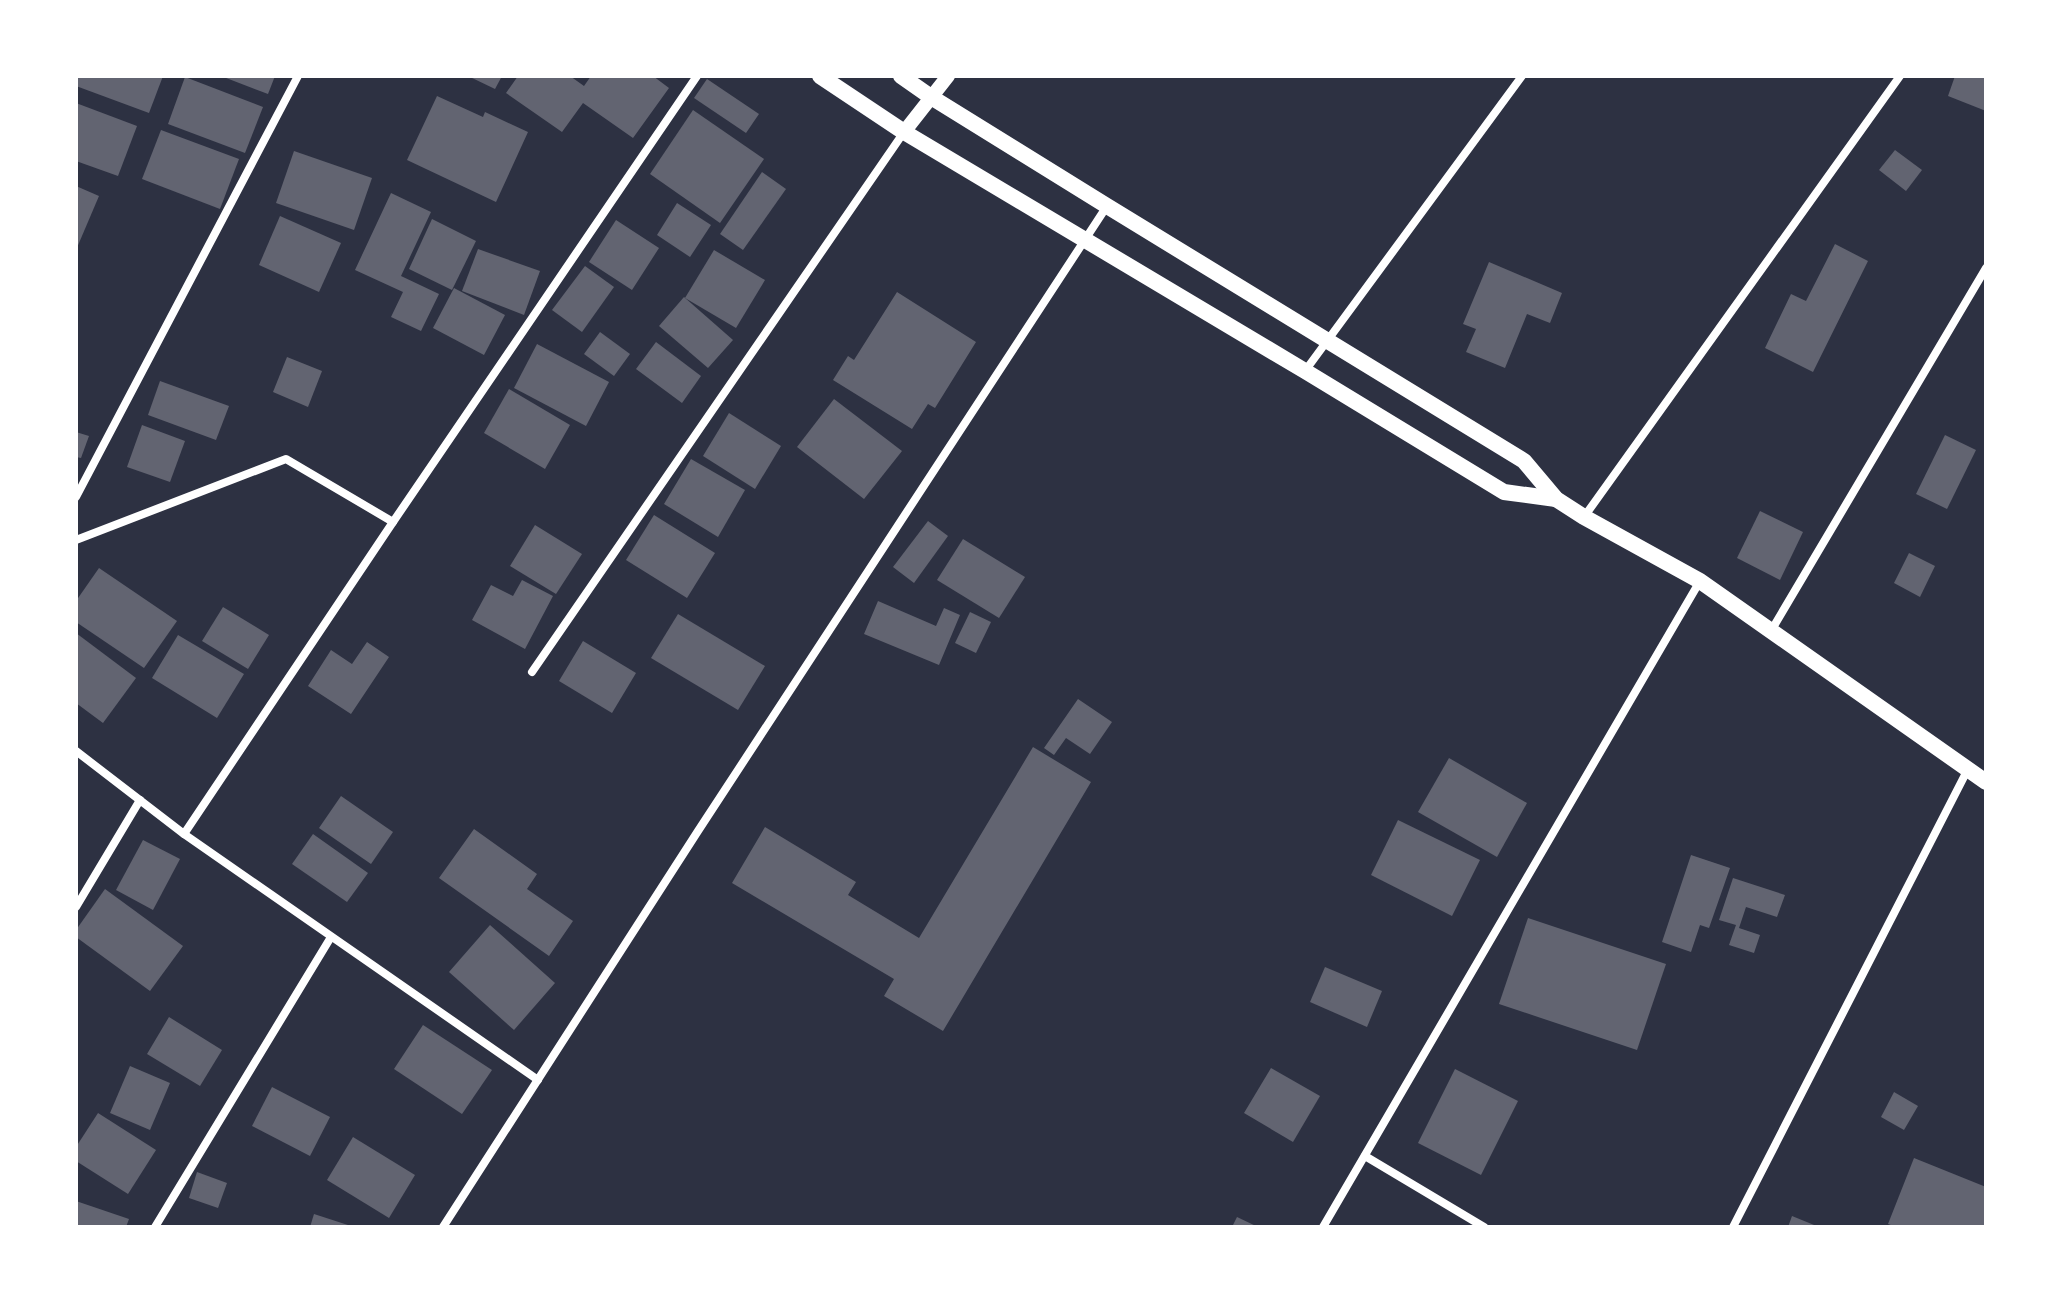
<svg xmlns="http://www.w3.org/2000/svg" width="2062" height="1303" font-family="'Public Sans',sans-serif">
  <rect width="100%" height="100%" fill="#2d3142"/>
  <g fill="#626471">
    <polygon points="76,76 163,76 149,113 76,86"/>
    <polygon points="221,76 275,76 268,94"/>
    <polygon points="468,76 502,76 495,89"/>
    <polygon points="518,76 570,76 584,86 591,76 653,76 669,88 633,138 583,103 562,132 506,93"/>
    <polygon points="1955,76 1986,76 1986,111 1948,96"/>
    <polygon points="185,77 263,107 245,153 168,124"/>
    <polygon points="707,79 759,114 746,133 694,98"/>
    <polygon points="437,96 483,117 485,112 528,132 496,202 407,160"/>
    <polygon points="76,103 137,126 118,176 76,161"/>
    <polygon points="693,110 764,159 720,223 650,174"/>
    <polygon points="161,130 239,159 220,209 142,179"/>
    <polygon points="1895,150 1922,170 1906,191 1879,170"/>
    <polygon points="294,151 372,178 354,230 276,203"/>
    <polygon points="762,172 786,189 743,250 720,234"/>
    <polygon points="76,186 99,196 76,250"/>
    <polygon points="391,193 431,212 401,276 439,294 421,331 391,317 403,292 355,270"/>
    <polygon points="677,203 711,225 690,257 657,235"/>
    <polygon points="280,216 341,243 319,292 259,265"/>
    <polygon points="432,219 476,241 452,290 409,269"/>
    <polygon points="616,220 659,248 632,290 589,262"/>
    <polygon points="1835,244 1868,261 1813,372 1765,348 1791,294 1806,301"/>
    <polygon points="478,249 540,271 524,315 462,291"/>
    <polygon points="714,250 765,280 736,328 685,298"/>
    <polygon points="1489,262 1562,293 1550,323 1527,314 1505,368 1466,352 1476,329 1463,324"/>
    <polygon points="585,266 614,287 582,332 552,310"/>
    <polygon points="454,288 505,315 484,355 433,328"/>
    <polygon points="897,292 976,342 935,408 928,404 912,429 833,380 848,356 854,360"/>
    <polygon points="684,297 733,340 708,368 659,326"/>
    <polygon points="600,332 630,354 614,376 584,354"/>
    <polygon points="656,342 701,376 682,403 636,369"/>
    <polygon points="537,344 609,382 586,426 514,388"/>
    <polygon points="287,357 322,371 308,407 273,392"/>
    <polygon points="160,381 229,406 216,440 148,415"/>
    <polygon points="509,389 570,425 545,469 484,433"/>
    <polygon points="834,399 902,451 864,499 797,447"/>
    <polygon points="729,413 781,446 755,489 703,456"/>
    <polygon points="142,425 185,441 170,482 127,467"/>
    <polygon points="76,432 89,436 81,458 76,457"/>
    <polygon points="1945,435 1976,450 1947,509 1916,494"/>
    <polygon points="691,459 745,490 718,537 664,504"/>
    <polygon points="1760,511 1803,532 1780,580 1737,558"/>
    <polygon points="654,515 715,553 687,598 626,560"/>
    <polygon points="928,521 948,536 914,583 893,567"/>
    <polygon points="535,525 582,554 556,594 510,566"/>
    <polygon points="963,539 1025,577 999,618 937,580"/>
    <polygon points="1909,553 1935,566 1920,597 1894,583"/>
    <polygon points="99,568 177,621 144,668 76,622 76,601"/>
    <polygon points="522,580 553,596 525,649 472,620 491,585 513,596"/>
    <polygon points="878,601 936,626 944,608 960,615 939,665 864,634"/>
    <polygon points="223,607 269,635 248,669 202,641"/>
    <polygon points="970,612 991,622 976,653 955,643"/>
    <polygon points="678,614 765,666 738,710 651,658"/>
    <polygon points="76,633 136,678 103,723 76,703"/>
    <polygon points="178,635 244,674 217,718 152,678"/>
    <polygon points="583,641 636,673 612,713 559,681"/>
    <polygon points="367,642 389,657 351,714 308,686 331,650 352,664"/>
    <polygon points="1078,699 1112,722 1090,754 1066,738 1054,755 1044,748"/>
    <polygon points="1033,747 1091,782 943,1031 884,996 894,979 732,883 765,827 856,882 848,895 919,938"/>
    <polygon points="1449,758 1527,803 1497,857 1418,812"/>
    <polygon points="341,796 393,832 371,864 319,828"/>
    <polygon points="1398,820 1480,860 1452,916 1371,875"/>
    <polygon points="474,829 537,874 527,889 573,921 549,956 439,878"/>
    <polygon points="313,834 368,873 347,902 292,864"/>
    <polygon points="143,840 180,859 153,910 116,890"/>
    <polygon points="1691,855 1730,868 1709,928 1700,925 1691,952 1662,942"/>
    <polygon points="1733,878 1785,895 1777,917 1746,907 1739,928 1760,935 1754,953 1729,945 1736,925 1719,920"/>
    <polygon points="105,889 183,946 150,991 76,937 76,930"/>
    <polygon points="1528,918 1666,964 1637,1050 1499,1004"/>
    <polygon points="490,925 555,983 514,1030 449,972"/>
    <polygon points="1325,967 1382,991 1367,1027 1310,1002"/>
    <polygon points="169,1017 222,1050 200,1086 147,1054"/>
    <polygon points="423,1025 492,1070 462,1114 394,1069"/>
    <polygon points="130,1066 170,1083 150,1130 110,1113"/>
    <polygon points="1271,1068 1320,1096 1293,1142 1244,1113"/>
    <polygon points="1455,1069 1518,1101 1481,1175 1418,1143"/>
    <polygon points="272,1087 330,1117 310,1156 252,1126"/>
    <polygon points="1894,1092 1918,1106 1904,1130 1881,1117"/>
    <polygon points="98,1113 156,1150 128,1194 76,1161 76,1147"/>
    <polygon points="353,1137 415,1175 389,1218 327,1180"/>
    <polygon points="1914,1158 1986,1187 1986,1227 1896,1227 1888,1224"/>
    <polygon points="197,1172 227,1183 218,1208 189,1198"/>
    <polygon points="76,1201 129,1219 126,1227 76,1227"/>
    <polygon points="314,1214 351,1226 351,1227 310,1227"/>
    <polygon points="1792,1216 1819,1227 1788,1227"/>
    <polygon points="1237,1217 1258,1227 1232,1227"/>
  </g>
  <g fill="none" stroke-linecap="round" stroke-linejoin="round">
    <g stroke="#fff" stroke-width="8">
      <polyline points="1305,371 1522,76"/>
      <polyline points="76,497 298,76"/>
      <polyline points="1584,517 1900,76"/>
      <polyline points="76,540 286,459 393,522"/>
      <polyline points="1771,631 1986,268"/>
      <polyline points="532,672 904,132"/>
      <polyline points="76,751 184,834 393,522 697,76"/>
      <polyline points="184,834 538,1080"/>
      <polyline points="76,907 140,800"/>
      <polyline points="1365,1156 1484,1227"/>
      <polyline points="155,1227 331,937"/>
      <polyline points="443,1227 698,831 1107,206"/>
      <polyline points="1323,1227 1700,581"/>
      <polyline points="1733,1227 1968,769"/>
    </g>
    <polyline stroke="#fff" stroke-width="14" points="904,132 948,76"/>
    <g stroke="#fff" stroke-width="16">
      <polyline points="820,76 904,132 1305,371 1504,492 1556,499"/>
      <polyline points="901,76 931,97 1107,206 1524,461 1556,499 1584,517 1700,581 1986,782"/>
    </g>
  </g>
  <rect width="2062" height="1303" fill="none" stroke="#ffffff" stroke-width="156"/>
</svg>
